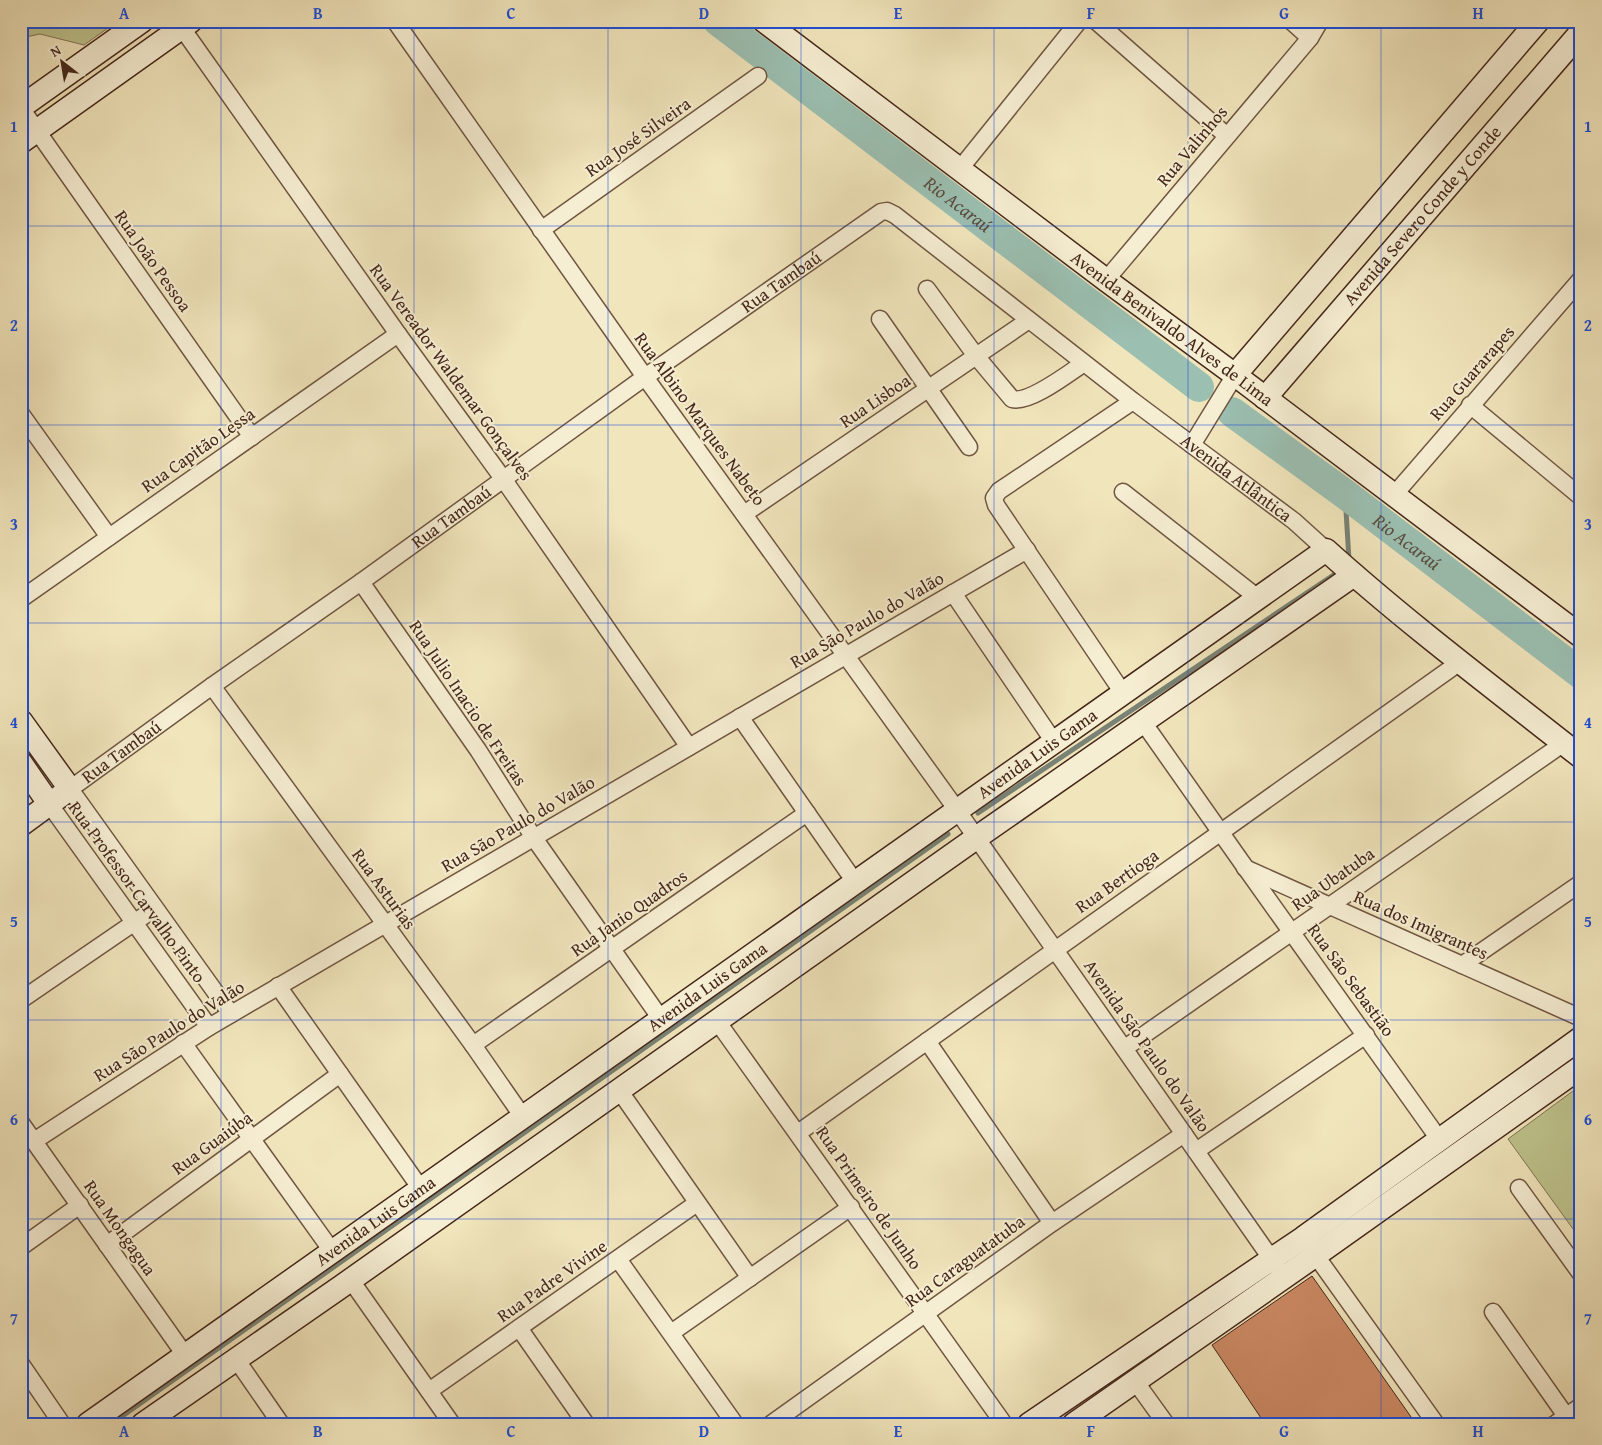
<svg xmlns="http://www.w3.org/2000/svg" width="1602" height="1445" font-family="'Gentium Book Plus',serif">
  <rect width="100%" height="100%" fill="#f1e5bc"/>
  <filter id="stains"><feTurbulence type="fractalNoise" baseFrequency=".004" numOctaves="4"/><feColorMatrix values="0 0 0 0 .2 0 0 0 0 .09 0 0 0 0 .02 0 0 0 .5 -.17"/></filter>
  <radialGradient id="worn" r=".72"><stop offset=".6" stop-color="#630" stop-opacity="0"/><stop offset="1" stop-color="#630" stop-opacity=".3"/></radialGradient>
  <g fill="#bec38d" stroke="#827554">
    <polygon points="21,21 118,21 84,45 40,34 21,38"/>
    <polygon points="1581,1085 1581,1240 1508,1139"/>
  </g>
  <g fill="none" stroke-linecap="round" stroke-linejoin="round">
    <g stroke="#798275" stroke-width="5">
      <polyline points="1345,494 1349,560"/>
      <polyline points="978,813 1341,570"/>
      <polyline points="111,1424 948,834"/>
    </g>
    <g stroke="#9bbfb1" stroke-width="30">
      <path id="s1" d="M718 21 1199 387"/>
      <path id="s2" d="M1232 412 1345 494 1581 674"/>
    </g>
  </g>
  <polygon fill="#cb8964" stroke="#45271a" points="1312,1276 1416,1424 1265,1424 1212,1345"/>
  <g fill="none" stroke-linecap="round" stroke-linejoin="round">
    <defs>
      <g id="street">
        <polyline points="177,21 398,334 504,480 689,747"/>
        <polyline points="395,21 645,377 957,810 1277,1267"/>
        <polyline points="1096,21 1227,136"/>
        <polyline points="1291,21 1310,38"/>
        <polyline points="21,108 252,437"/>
        <polyline points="959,170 1079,21"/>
        <polyline points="541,230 758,76"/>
        <polyline points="1106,280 1310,38 1320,21"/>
        <path d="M927 289 976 356 1012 399C1029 404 1069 373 1084 363"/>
        <polyline points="880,319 969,447"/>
        <polyline points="1470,405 1581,497"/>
        <polyline points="21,414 109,537"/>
        <polyline points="1192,445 1235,375"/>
        <polyline points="1123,492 1258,598"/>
        <polyline points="1394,495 1581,279"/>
        <polyline points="744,514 1029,320"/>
        <polyline points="361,582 478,750 534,838 661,1019"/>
        <polyline points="953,593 1054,742"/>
        <polyline points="21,599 398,334"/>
        <polyline points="212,686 473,1045 523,1117"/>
        <polyline points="1123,693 996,505 994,498 999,491 1133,401"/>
        <polyline points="740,717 855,882"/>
        <polyline points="1143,722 1245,867 1439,1139"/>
        <polyline points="50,805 209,1027"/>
        <polyline points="1245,868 1581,1018"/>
        <polyline points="1462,965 1581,883"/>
        <polyline points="278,986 421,1189"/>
        <polyline points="21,1000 154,909"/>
        <path id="s3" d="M231 1014 70 789 212 686 361 582 645 377 881 212 887 211 895 215 1133 401 1294 521 1326 550"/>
        <polyline points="717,1021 1004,1424"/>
        <polyline points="927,1041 1052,1223"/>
        <polyline points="183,1043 332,1251"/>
        <polyline points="473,1045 807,813"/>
        <polyline points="1125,1048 1564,743"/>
        <polyline points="619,1090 750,1278"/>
        <polyline points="21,1123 185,1355"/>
        <polyline points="798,1133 1460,662"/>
        <polyline points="34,1141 209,1027 1027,550"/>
        <polyline points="1196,1151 1366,1035"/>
        <polyline points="1519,1188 1581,1274"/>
        <polyline points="107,1245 340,1074"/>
        <polyline points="1309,1246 1436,1424"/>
        <polyline points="21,1247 80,1205"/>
        <polyline points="618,1259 735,1424"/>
        <polyline points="350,1279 452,1424"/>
        <polyline points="1493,1312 1566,1416"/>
        <polyline points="519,1328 586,1424"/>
        <polyline points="671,1333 851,1207"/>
        <polyline points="236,1359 281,1424"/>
        <polyline points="21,1364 62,1424"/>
        <polyline points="1135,1381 1166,1424"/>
        <polyline points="429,1391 697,1203"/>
        <polyline points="771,1424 1052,1223 1184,1134"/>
        <polyline points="1555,1424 1581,1406"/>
      </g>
      <g id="secondary">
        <path id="s4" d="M764 21 1106 280 1235 375 1581 636"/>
        <polyline points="21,107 142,21"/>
        <polyline points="21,142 191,21"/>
        <polyline points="1235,375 1538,21"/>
        <path id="s5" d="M1265 398 1581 32"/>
        <polyline points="21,721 70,789 21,825"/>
        <polyline points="21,763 50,805"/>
        <path id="s6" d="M88 1424 1326 550C1407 623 1495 689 1581 757"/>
        <polyline points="143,1424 342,1286 976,838 1354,575"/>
        <polyline points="1029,1424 1303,1238 1581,1038"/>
        <polyline points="1074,1424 1316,1255 1581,1067"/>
      </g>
    </defs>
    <use href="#street" stroke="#705642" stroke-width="19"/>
    <use href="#secondary" stroke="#45271a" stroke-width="25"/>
    <use href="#street" stroke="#f6eed3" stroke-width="16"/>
    <use href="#secondary" stroke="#f6eed3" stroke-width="22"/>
  </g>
  <path fill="none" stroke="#1d4ed8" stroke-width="1" stroke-opacity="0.55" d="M221 21V1424M414 21V1424M608 21V1424M801 21V1424M994 21V1424M1188 21V1424M1381 21V1424M21 226H1581M21 425H1581M21 623H1581M21 822H1581M21 1020H1581M21 1219H1581"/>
  <g text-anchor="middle" stroke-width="4" stroke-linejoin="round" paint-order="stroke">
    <g font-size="18" fill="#45271a" stroke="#f6eed3">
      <text transform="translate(638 137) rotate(-35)" y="6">Rua José Silveira</text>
      <text transform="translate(1192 146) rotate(-50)" y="6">Rua Valinhos</text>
      <text dy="6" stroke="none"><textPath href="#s5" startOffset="241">Avenida Severo Conde y Conde</textPath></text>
      <text transform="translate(153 261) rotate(55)" y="6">Rua João Pessoa</text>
      <text dy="6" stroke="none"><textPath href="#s3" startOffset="1150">Rua Tambaú</textPath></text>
      <text dy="6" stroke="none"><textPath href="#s4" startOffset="511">Avenida Benivaldo Alves de Lima</textPath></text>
      <text transform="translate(451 372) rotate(54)" y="6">Rua Vereador Waldemar Gonçalves</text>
      <text transform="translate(1472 373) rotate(-49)" y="6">Rua Guararapes</text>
      <text transform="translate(875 401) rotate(-34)" y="6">Rua Lisboa</text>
      <text transform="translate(700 419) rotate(54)" y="6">Rua Albino Marques Nabeto</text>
      <text transform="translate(198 450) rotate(-35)" y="6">Rua Capitão Lessa</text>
      <text dy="6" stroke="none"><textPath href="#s3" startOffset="1718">Avenida Atlântica</textPath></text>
      <text dy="6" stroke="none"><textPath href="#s3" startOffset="745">Rua Tambaú</textPath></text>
      <text transform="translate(867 620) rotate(-30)" y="6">Rua São Paulo do Valão</text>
      <text transform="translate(468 703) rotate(56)" y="6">Rua Julio Inacio de Freitas</text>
      <text dy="6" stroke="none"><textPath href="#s3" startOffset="340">Rua Tambaú</textPath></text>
      <text dy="6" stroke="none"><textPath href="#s6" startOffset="1162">Avenida Luis Gama</textPath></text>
      <text transform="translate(518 824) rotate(-30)" y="6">Rua São Paulo do Valão</text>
      <text transform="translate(1333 879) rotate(-35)" y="6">Rua Ubatuba</text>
      <text transform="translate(1117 881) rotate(-35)" y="6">Rua Bertioga</text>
      <text transform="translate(384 889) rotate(54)" y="6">Rua Asturias</text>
      <text transform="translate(137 892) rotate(54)" y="6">Rua Professor Carvalho Pinto</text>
      <text transform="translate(629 913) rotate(-35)" y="6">Rua Janio Quadros</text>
      <text transform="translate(1421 925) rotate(24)" y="6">Rua dos Imigrantes</text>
      <text transform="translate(1351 980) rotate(54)" y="6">Rua São Sebastião</text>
      <text dy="6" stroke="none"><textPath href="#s6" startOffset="758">Avenida Luis Gama</textPath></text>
      <text transform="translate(169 1031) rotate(-32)" y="6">Rua São Paulo do Valão</text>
      <text transform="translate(1147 1046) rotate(55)" y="6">Avenida São Paulo do Valão</text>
      <text transform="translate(212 1143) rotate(-36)" y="6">Rua Guaiúba</text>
      <text transform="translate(869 1198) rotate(55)" y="6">Rua Primeiro de Junho</text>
      <text dy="6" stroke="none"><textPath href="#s6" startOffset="352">Avenida Luis Gama</textPath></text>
      <text transform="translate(120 1228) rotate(55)" y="6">Rua Mongagua</text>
      <text transform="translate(965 1261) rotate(-36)" y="6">Rua Caraguatatuba</text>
      <text transform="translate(552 1281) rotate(-35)" y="6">Rua Padre Vivine</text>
    </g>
    <g font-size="19" font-style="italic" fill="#5a4d40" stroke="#f6eed3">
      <text dy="7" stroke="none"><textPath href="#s1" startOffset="302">Rio Acaraú</textPath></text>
      <text dy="7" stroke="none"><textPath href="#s2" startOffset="218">Rio Acaraú</textPath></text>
    </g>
  </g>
  <rect width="1602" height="1445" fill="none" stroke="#f1e5bc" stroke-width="55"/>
  <g transform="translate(62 62) rotate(329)" stroke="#f6eed3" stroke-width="4" paint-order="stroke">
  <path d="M0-4L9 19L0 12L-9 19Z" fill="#45271a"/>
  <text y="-8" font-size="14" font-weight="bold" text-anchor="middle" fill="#45271a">N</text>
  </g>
  <rect x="28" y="28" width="1546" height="1390" fill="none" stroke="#1d4ed8" stroke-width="2"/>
  <g font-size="16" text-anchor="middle" font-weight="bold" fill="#1d4ed8">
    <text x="124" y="19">A</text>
    <text x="318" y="19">B</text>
    <text x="511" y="19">C</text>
    <text x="704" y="19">D</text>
    <text x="898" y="19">E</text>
    <text x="1091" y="19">F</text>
    <text x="1284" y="19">G</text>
    <text x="1478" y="19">H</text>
    <text x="14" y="132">1</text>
    <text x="1588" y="132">1</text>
    <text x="14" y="331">2</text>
    <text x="1588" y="331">2</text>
    <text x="14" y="530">3</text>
    <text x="1588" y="530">3</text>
    <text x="14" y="728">4</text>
    <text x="1588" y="728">4</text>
    <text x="14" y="927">5</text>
    <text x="1588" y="927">5</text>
    <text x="14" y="1125">6</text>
    <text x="1588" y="1125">6</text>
    <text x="14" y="1324">7</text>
    <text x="1588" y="1324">7</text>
    <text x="124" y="1437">A</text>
    <text x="318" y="1437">B</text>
    <text x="511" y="1437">C</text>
    <text x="704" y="1437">D</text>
    <text x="898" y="1437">E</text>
    <text x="1091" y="1437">F</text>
    <text x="1284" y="1437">G</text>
    <text x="1478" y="1437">H</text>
  </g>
  <rect width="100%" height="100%" filter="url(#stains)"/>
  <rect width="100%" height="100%" fill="url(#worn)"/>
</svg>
